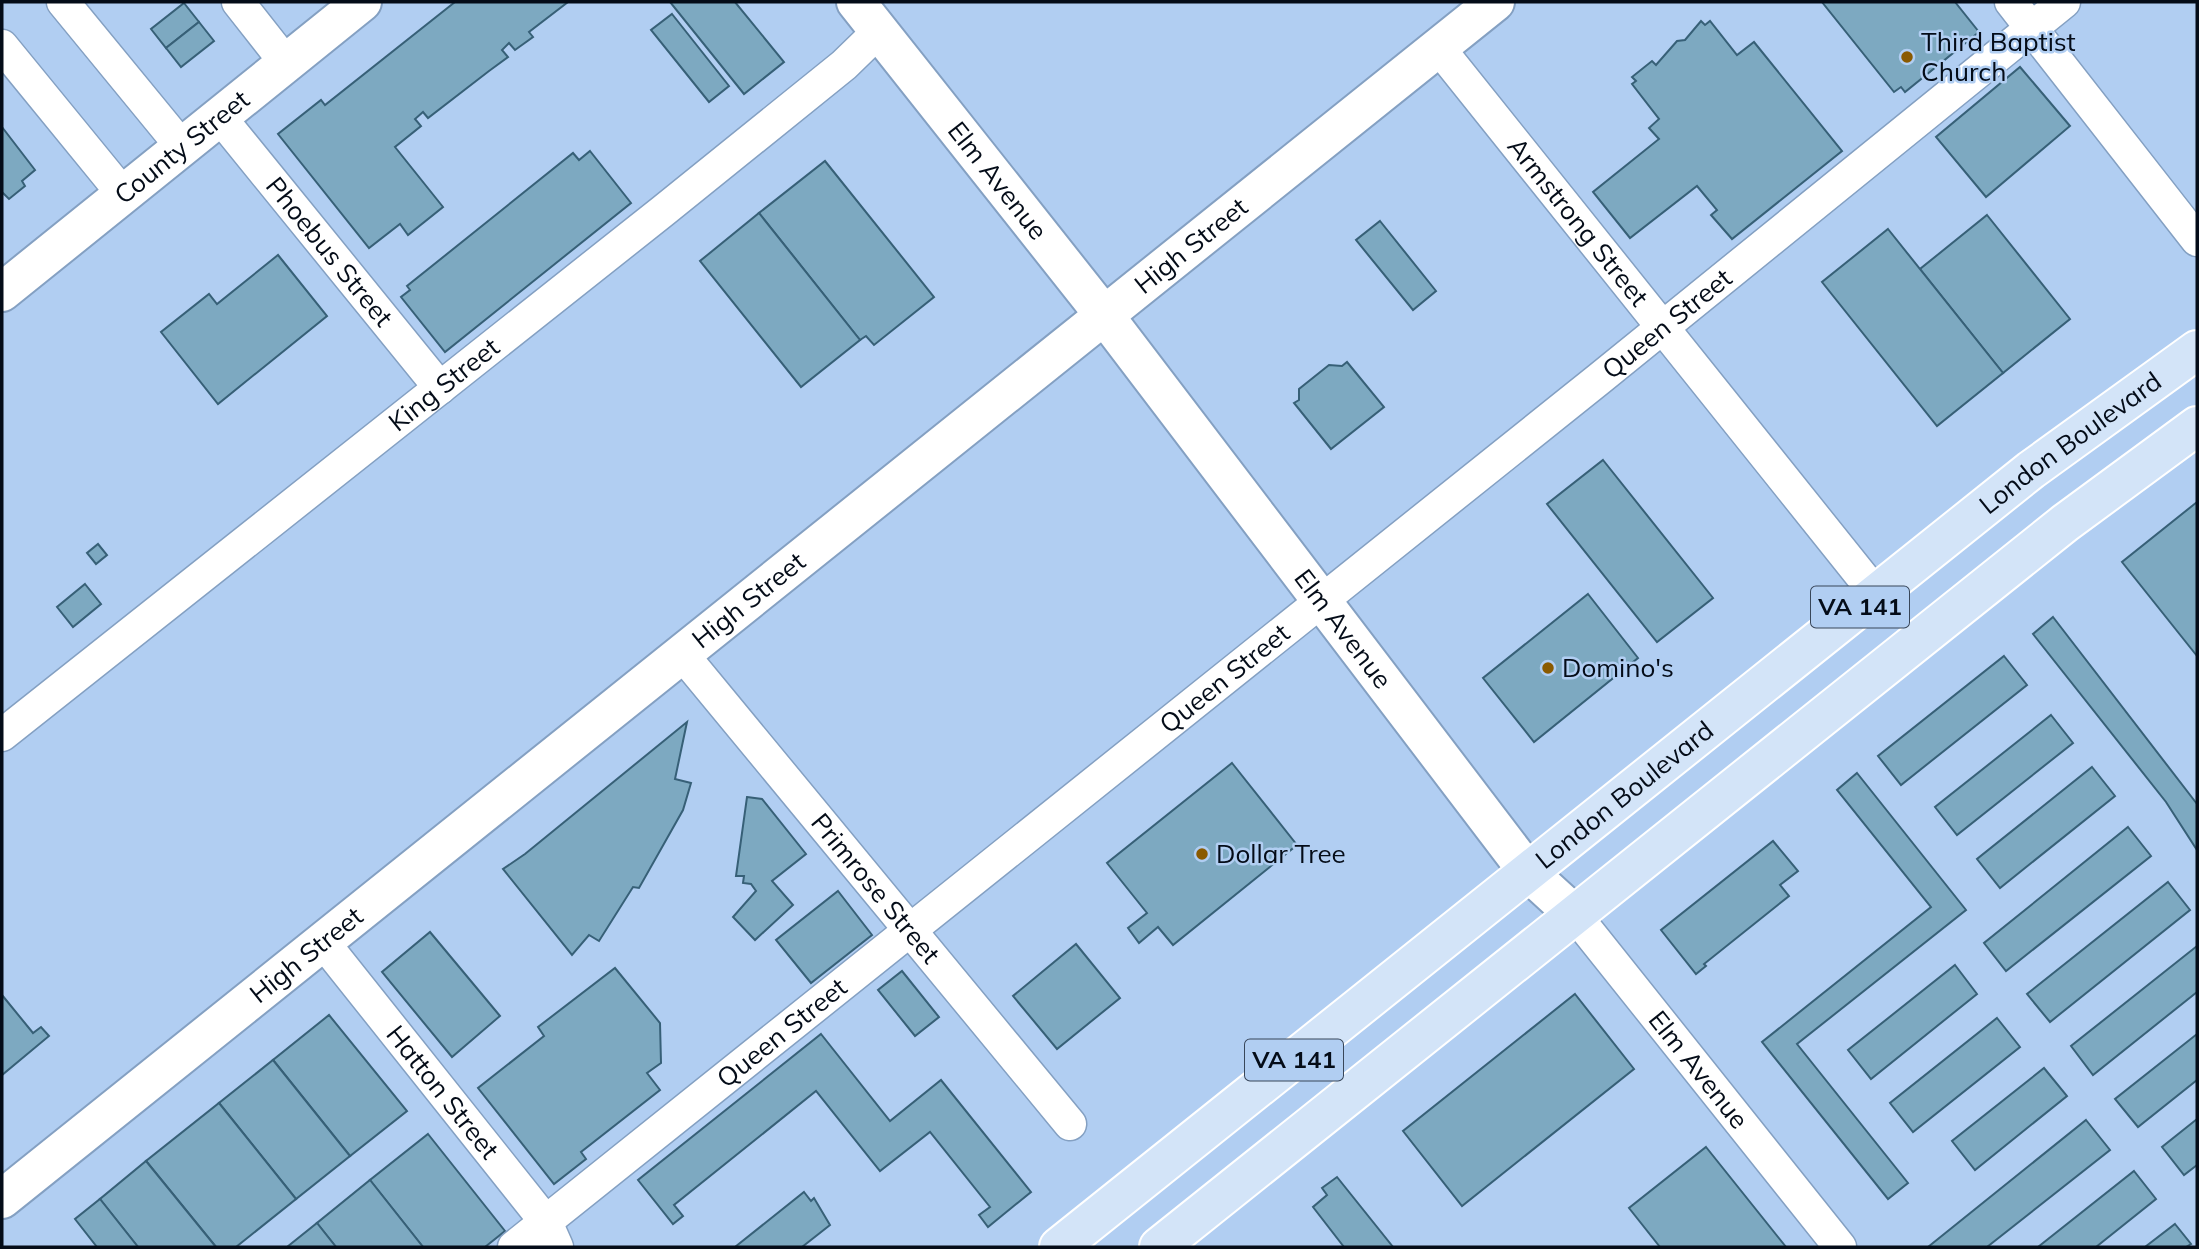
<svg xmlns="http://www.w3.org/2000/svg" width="2199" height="1249" font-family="Mulish,sans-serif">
  <rect width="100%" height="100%" fill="#b1cef2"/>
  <g fill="#7da9c1" stroke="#376077" stroke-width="2">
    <polygon points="455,2 568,2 529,32 533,37 515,50 509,43 502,50 508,57 489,71 428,118 423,112 415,119 421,126 395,147 443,207 408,235 400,224 369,248 278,134 321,100 325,105"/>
    <polygon points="670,2 735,2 784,62 744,94"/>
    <polygon points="1822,2 1955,2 1979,32 1905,92 1901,87 1894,92"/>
    <polygon points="184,3 199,22 166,48 151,29"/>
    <polygon points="672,14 729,86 709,102 651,30"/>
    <polygon points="1701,21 1705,25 1710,21 1737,55 1754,42 1842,151 1732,239 1711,215 1717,210 1697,186 1630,238 1593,192 1659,139 1649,128 1659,119 1632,84 1636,81 1632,77 1652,61 1656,65 1677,41 1685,40"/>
    <polygon points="199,22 214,41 181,67 166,48"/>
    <polygon points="2020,67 2070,126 1986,197 1936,137"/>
    <polygon points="2,127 35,170 22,181 25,186 9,199 2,192"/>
    <polygon points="590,151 631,203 445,352 401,297 410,290 407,286 573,153 579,160"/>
    <polygon points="825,161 934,297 874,345 866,336 860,340 759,213"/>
    <polygon points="759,213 860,340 801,387 700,261"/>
    <polygon points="1987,215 2070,319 2003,373 1920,269"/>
    <polygon points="1380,221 1436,291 1413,310 1356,240"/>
    <polygon points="1888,229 2003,373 1937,426 1822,282"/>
    <polygon points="278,255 327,316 218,404 161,332 209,294 217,304"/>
    <polygon points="1347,362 1384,407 1331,449 1294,403 1299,400 1299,389 1329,365 1342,366"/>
    <polygon points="1603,460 1713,598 1657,642 1547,504"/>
    <polygon points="2197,502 2197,656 2122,562"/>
    <polygon points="98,544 107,555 96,564 87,553"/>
    <polygon points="85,584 101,604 73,627 57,607"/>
    <polygon points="1588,594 1638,658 1534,742 1483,678"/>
    <polygon points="2053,617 2197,804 2197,850 2166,802 2033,634"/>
    <polygon points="2004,656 2027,685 1901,785 1878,756"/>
    <polygon points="2051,715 2073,743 1957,835 1935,807"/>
    <polygon points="687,722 675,779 691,783 683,810 639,888 633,887 599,941 589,935 572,955 503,869 525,854"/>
    <polygon points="1232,763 1297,845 1173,945 1158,927 1139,943 1128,928 1147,913 1107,863"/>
    <polygon points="2092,767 2115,796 2000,888 1977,859"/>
    <polygon points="1857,773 1966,910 1797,1044 1908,1183 1888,1199 1762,1042 1931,907 1837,790"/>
    <polygon points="747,797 762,799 806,854 772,881 793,905 755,940 733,917 756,891 751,884 743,883 744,876 736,876"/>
    <polygon points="2128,827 2151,856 2006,971 1984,943"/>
    <polygon points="1773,841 1798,871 1780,885 1789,896 1704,964 1706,966 1696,974 1661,930"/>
    <polygon points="2168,882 2190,910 2050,1022 2027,994"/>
    <polygon points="838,891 872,935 811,983 776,940"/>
    <polygon points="430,932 500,1016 452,1057 382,972"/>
    <polygon points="1076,944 1120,998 1057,1049 1013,996"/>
    <polygon points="2197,946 2197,992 2093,1075 2071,1046"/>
    <polygon points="1955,965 1977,994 1871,1079 1848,1050"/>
    <polygon points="615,968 660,1023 661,1063 647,1073 660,1090 581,1152 586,1159 554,1184 478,1088 544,1036 538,1027"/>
    <polygon points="902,971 939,1017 915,1036 878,990"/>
    <polygon points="1575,994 1634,1069 1462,1206 1403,1131"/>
    <polygon points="2,995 33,1033 41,1027 49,1036 2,1075"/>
    <polygon points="329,1015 407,1111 350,1156 273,1060"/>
    <polygon points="1997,1018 2020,1047 1913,1132 1890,1103"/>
    <polygon points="821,1034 890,1121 941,1080 1031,1192 988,1227 979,1215 990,1207 930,1132 880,1171 816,1091 674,1205 683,1216 673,1224 638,1180"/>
    <polygon points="2197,1034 2197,1080 2138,1127 2115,1099"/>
    <polygon points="273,1060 350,1156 296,1199 219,1103"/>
    <polygon points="2044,1068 2067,1096 1975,1170 1952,1141"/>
    <polygon points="219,1103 296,1199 236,1247 216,1247 146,1161"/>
    <polygon points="2197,1119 2197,1165 2184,1175 2162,1147"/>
    <polygon points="2086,1120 2110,1150 1987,1247 1928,1247"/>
    <polygon points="428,1134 505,1231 485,1247 423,1247 370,1180"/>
    <polygon points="1706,1147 1786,1247 1660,1247 1629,1208"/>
    <polygon points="146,1161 216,1247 138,1247 100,1199"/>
    <polygon points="2134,1171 2156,1199 2096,1247 2038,1247"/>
    <polygon points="1337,1177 1393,1247 1344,1247 1313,1207 1327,1195 1322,1188"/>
    <polygon points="370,1180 423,1247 336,1247 317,1223"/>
    <polygon points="804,1192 811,1201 814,1198 830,1225 802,1247 735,1247"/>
    <polygon points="100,1199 138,1247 97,1247 75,1219"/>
    <polygon points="317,1223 336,1247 287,1247"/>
    <polygon points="2175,1224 2191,1244 2186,1247 2145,1247"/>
  </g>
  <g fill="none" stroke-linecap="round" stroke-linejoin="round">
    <defs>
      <g id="minor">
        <polyline points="63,2 182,147"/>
        <polyline points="238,2 286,63"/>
        <polyline points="2011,2 2197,240"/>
        <polyline points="2,46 123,194"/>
        <path id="s1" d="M1438 47 1876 594"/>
        <path id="s2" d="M219 116 440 388"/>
        <path id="s3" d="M682 654 1070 1124"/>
        <path id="s4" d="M2 735 663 211 844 65 880 30"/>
        <path id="s5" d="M1575 915 1840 1247"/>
        <path id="s6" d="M323 942 546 1222 557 1247"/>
        <path id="s7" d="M514 1247 1599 379 2064 2"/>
      </g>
      <g id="tertiary">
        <path id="s8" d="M2 292 362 2"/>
      </g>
      <g id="secondary">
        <path id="s9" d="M856 2 1104 315 1528 872 1575 915"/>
        <path id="s10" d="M2 1199 1495 2"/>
      </g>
      <g id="primary">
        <path id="s11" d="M1059 1247 2031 470 2197 350"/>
        <polyline points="1159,1247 2065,523 2197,426"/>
      </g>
    </defs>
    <use href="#minor" stroke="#84a0c2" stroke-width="35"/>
    <use href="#tertiary" stroke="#84a0c2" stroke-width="42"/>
    <use href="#secondary" stroke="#84a0c2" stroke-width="42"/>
    <use href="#primary" stroke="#fff" stroke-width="42"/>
    <use href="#minor" stroke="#fff" stroke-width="32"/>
    <use href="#tertiary" stroke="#fff" stroke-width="38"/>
    <use href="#secondary" stroke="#fff" stroke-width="38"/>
    <use href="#primary" stroke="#d3e4f8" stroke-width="38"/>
  </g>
  <g fill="#8a5a00" stroke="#b1cef2" stroke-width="2.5">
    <circle cx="1907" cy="57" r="7"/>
    <circle cx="1548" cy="668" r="7"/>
    <circle cx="1202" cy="854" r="7"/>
  </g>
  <g text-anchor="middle" stroke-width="5" stroke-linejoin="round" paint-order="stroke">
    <g fill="#b1cef2" stroke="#384659" stroke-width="2">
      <rect x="1811" y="586.5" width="98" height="41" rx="5"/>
      <rect x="1245" y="1039.5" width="98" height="41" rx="5"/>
    </g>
    <g font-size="24" font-weight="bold" fill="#040c18">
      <text x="1860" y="615">VA 141</text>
      <text x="1294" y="1068">VA 141</text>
    </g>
    <g font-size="26" fill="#040c18" stroke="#b1cef2" text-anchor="start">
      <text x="1921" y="51">Third Baptist<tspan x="1921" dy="30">Church</tspan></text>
      <text x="1562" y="677">Domino's</text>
      <text x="1216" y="863">Dollar Tree</text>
    </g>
    <g font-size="26" fill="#040c18" stroke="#b1cef2">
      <text dy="9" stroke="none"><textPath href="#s8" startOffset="231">County Street</textPath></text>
      <text dy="9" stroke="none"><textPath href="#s9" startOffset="228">Elm Avenue</textPath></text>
      <text dy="9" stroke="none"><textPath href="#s1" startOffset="224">Armstrong Street</textPath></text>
      <text dy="9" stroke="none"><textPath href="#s10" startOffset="1524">High Street</textPath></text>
      <text dy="9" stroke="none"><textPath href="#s2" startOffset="175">Phoebus Street</textPath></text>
      <text dy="9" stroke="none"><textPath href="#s7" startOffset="1477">Queen Street</textPath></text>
      <text dy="9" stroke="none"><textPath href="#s4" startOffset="564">King Street</textPath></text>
      <text dy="9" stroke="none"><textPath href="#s11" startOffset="1292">London Boulevard</textPath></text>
      <text dy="9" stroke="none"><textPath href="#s10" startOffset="957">High Street</textPath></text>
      <text dy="9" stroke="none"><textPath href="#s9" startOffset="794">Elm Avenue</textPath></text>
      <text dy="9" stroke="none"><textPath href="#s7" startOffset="910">Queen Street</textPath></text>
      <text dy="9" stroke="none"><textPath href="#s11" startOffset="724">London Boulevard</textPath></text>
      <text dy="9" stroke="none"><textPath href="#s3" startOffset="304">Primrose Street</textPath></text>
      <text dy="9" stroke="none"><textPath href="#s10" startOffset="390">High Street</textPath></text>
      <text dy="9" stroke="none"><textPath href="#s7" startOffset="343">Queen Street</textPath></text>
      <text dy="9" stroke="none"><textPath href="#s5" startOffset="198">Elm Avenue</textPath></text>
      <text dy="9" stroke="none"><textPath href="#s6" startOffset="192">Hatton Street</textPath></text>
    </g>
  </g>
  <rect width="2199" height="1249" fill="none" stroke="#040c18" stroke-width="7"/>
</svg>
